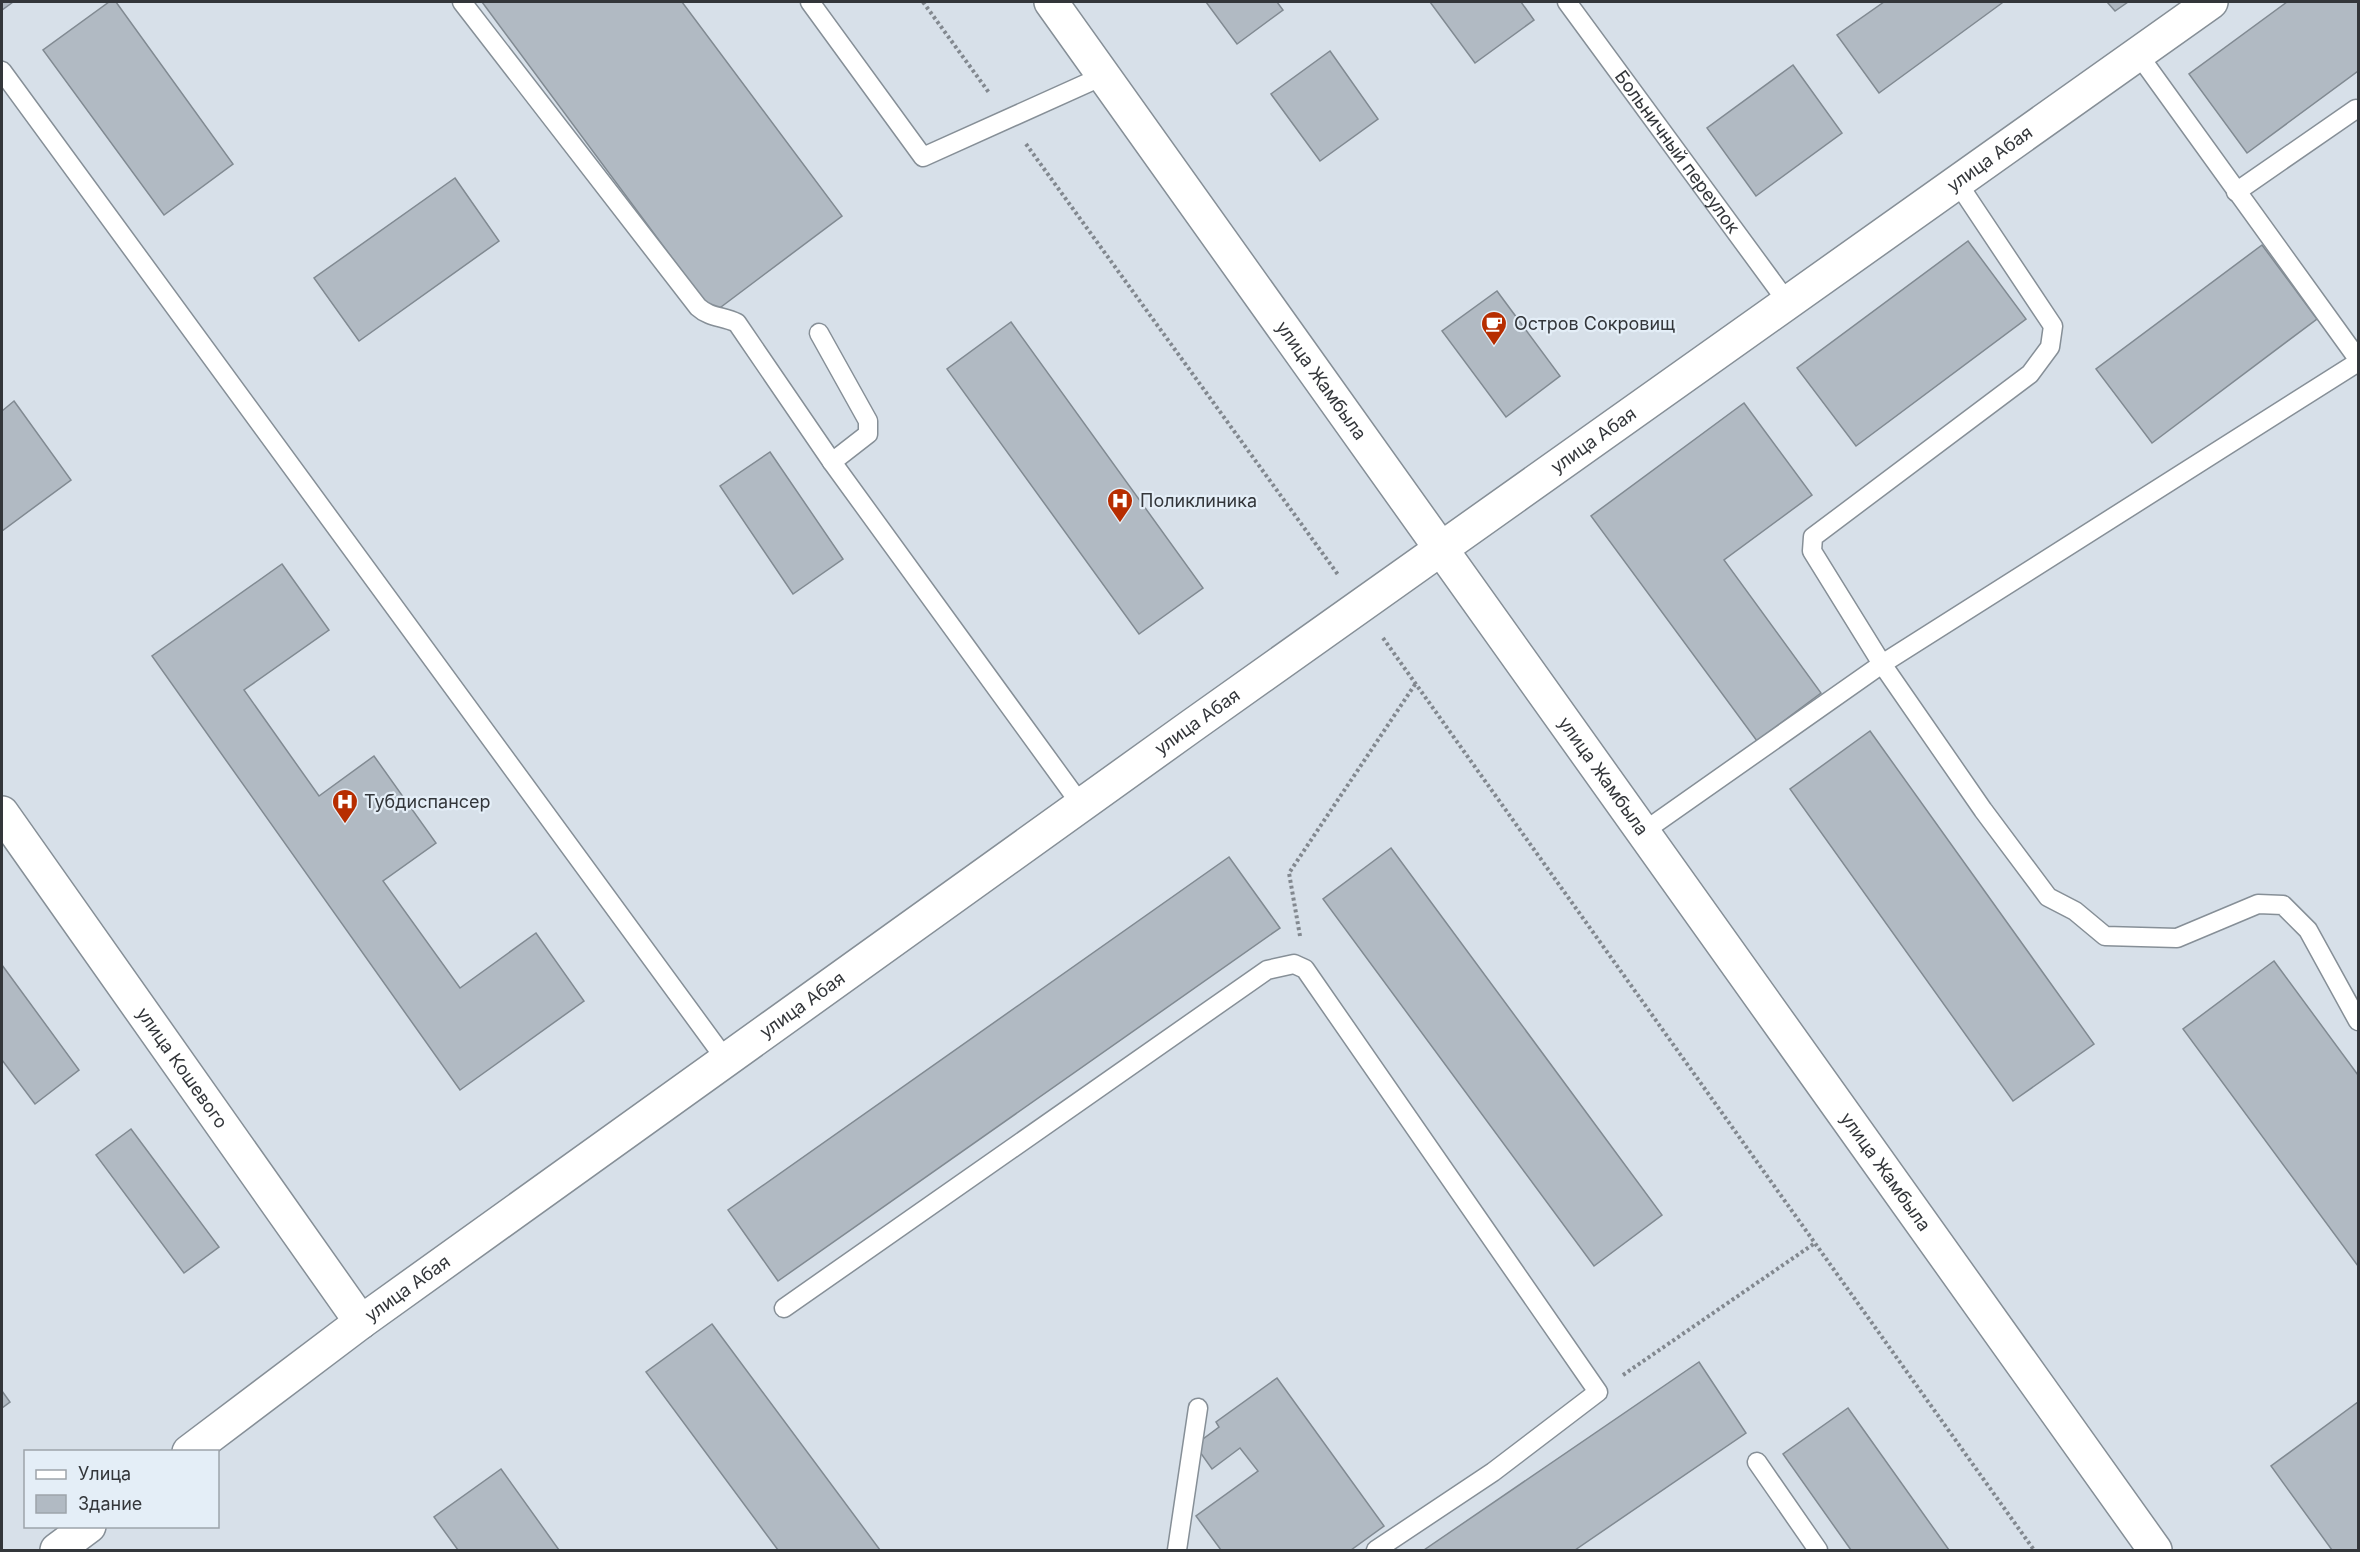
<svg xmlns="http://www.w3.org/2000/svg" width="2360" height="1552" font-family="Inter,sans-serif">
  <rect width="100%" height="100%" fill="#d7e0e9"/>
  <g fill="#b1bac3" stroke="#818a92" stroke-width="1.5">
    <polygon points="2,2 13,2 2,10"/>
    <polygon points="109,2 116,2 233,164 164,215 43,50"/>
    <polygon points="482,2 682,2 842,216 713,313"/>
    <polygon points="1206,2 1277,2 1283,10 1237,44"/>
    <polygon points="1430,2 1521,2 1534,20 1475,63"/>
    <polygon points="1884,2 2001,2 2002,3 1879,93 1837,35"/>
    <polygon points="2107,2 2128,2 2115,11"/>
    <polygon points="2287,2 2358,2 2358,71 2247,153 2189,74"/>
    <polygon points="1330,51 1378,119 1320,161 1271,94"/>
    <polygon points="1793,65 1842,133 1756,196 1707,128"/>
    <polygon points="455,178 499,241 359,341 314,278"/>
    <polygon points="1968,241 2026,319 1856,446 1797,368"/>
    <polygon points="2262,245 2317,319 2152,443 2096,369"/>
    <polygon points="1497,291 1560,376 1506,417 1442,331"/>
    <polygon points="1011,322 1203,588 1139,634 947,369"/>
    <polygon points="14,401 71,480 2,531 2,411"/>
    <polygon points="1744,403 1812,495 1724,560 1821,693 1757,741 1591,516"/>
    <polygon points="770,452 843,559 793,594 720,486"/>
    <polygon points="282,564 329,630 244,690 319,796 374,756 436,843 383,881 460,988 536,933 584,1001 460,1090 152,656"/>
    <polygon points="1870,731 2094,1044 2013,1101 1790,789"/>
    <polygon points="1391,848 1662,1215 1594,1266 1323,899"/>
    <polygon points="1229,857 1280,928 778,1281 728,1210"/>
    <polygon points="2274,961 2358,1075 2358,1266 2183,1029"/>
    <polygon points="2,965 79,1070 35,1104 2,1060"/>
    <polygon points="131,1129 219,1247 184,1273 96,1155"/>
    <polygon points="712,1324 880,1550 778,1550 646,1372"/>
    <polygon points="1699,1362 1746,1433 1575,1550 1424,1550"/>
    <polygon points="1277,1378 1384,1526 1351,1550 1221,1550 1196,1516 1258,1471 1240,1448 1212,1469 1195,1445 1219,1427 1216,1422"/>
    <polygon points="2,1391 10,1402 2,1408"/>
    <polygon points="2358,1402 2358,1550 2332,1550 2271,1466"/>
    <polygon points="1848,1408 1949,1550 1851,1550 1783,1454"/>
    <polygon points="501,1469 559,1550 458,1550 434,1517"/>
  </g>
  <g fill="none" stroke-linecap="round" stroke-linejoin="round">
    <defs>
      <g id="service">
        <path d="M462 2 698 307C710 318 723 316 737 323L832 462 1082 806"/>
        <polyline points="810,2 923,157 1103,76"/>
        <path id="s1" d="M1567 2 1788 303"/>
        <polyline points="2138,54 2358,359"/>
        <polyline points="2,71 726,1060"/>
        <polyline points="1957,182 2053,326 2050,347 2030,374 1813,537 1812,551 1882,664 1983,810 2048,897 2075,911 2105,936 2177,938 2258,904 2283,905 2308,930 2358,1021"/>
        <polyline points="2236,192 2356,109"/>
        <polyline points="819,333 868,421 868,434 832,462"/>
        <polyline points="1643,832 1882,664 2358,362"/>
        <polyline points="784,1308 1267,970 1294,964 1305,969 1598,1392 1493,1472 1376,1550"/>
        <polyline points="1757,1462 1818,1550"/>
        <polyline points="1177,1550 1198,1408"/>
      </g>
      <g id="minor">
        <path id="s2" d="M1051 2 2155 1550"/>
        <path id="s3" d="M2 813 361 1322"/>
        <path id="s4" d="M189 1452 361 1322 1190 727 2211 2"/>
        <polyline points="57,1550 89,1526"/>
      </g>
    </defs>
    <use href="#service" stroke="#868f97" stroke-width="21"/>
    <use href="#minor" stroke="#868f97" stroke-width="36"/>
    <g stroke="#82888f" stroke-width="4" stroke-dasharray="3 3" stroke-linecap="butt">
      <polyline points="923,2 990,94"/>
      <polyline points="1026,144 1339,576"/>
      <polyline points="1383,638 2034,1550"/>
      <polyline points="1300,936 1289,873 1416,683"/>
      <polyline points="1623,1375 1815,1243"/>
    </g>
    <use href="#service" stroke="#fff" stroke-width="18"/>
    <use href="#minor" stroke="#fff" stroke-width="33"/>
  </g>
  <defs>
    <symbol id="cafe-pin" viewBox="-11 -11 22 30"><path d="M0 17L-7.5 6A9.5 9.5 0 1 1 7.5 6Z" fill="#b72d00" stroke="#e4eef7"/><path d="M-5.5-4.5H6V0H3Q3 3.5 0 3.5H-2.5Q-5.5 3.5-5.5 0ZM3-3.2v2h1.7v-2ZM-6 4.5H4V6H-6Z" fill="#fff"/></symbol>
    <symbol id="hospital-pin" viewBox="-11 -11 22 30"><path d="M0 17L-7.5 6A9.5 9.5 0 1 1 7.5 6Z" fill="#b72d00" stroke="#e4eef7"/><path d="M-5-5h3v3.5h4V-5h3V5h-3V1.5h-4V5h-3Z" fill="#fff"/></symbol>
  </defs>
  <g fill-rule="evenodd">
    <use href="#cafe-pin" x="1479" y="309" width="30" height="40"/>
    <use href="#hospital-pin" x="1105" y="486" width="30" height="40"/>
    <use href="#hospital-pin" x="330" y="787" width="30" height="40"/>
  </g>
  <g text-anchor="middle" stroke-width="4.5" stroke-linejoin="round" paint-order="stroke">
    <g font-size="18" fill="#33363a" stroke="#e4eef7">
      <text dy="6" stroke="none"><textPath href="#s1" startOffset="186">Больничный переулок</textPath></text>
      <text dy="6" stroke="none"><textPath href="#s4" startOffset="2217">улица Абая</textPath></text>
      <text dy="6" stroke="none"><textPath href="#s2" startOffset="465">улица Жамбыла</textPath></text>
      <text dy="6" stroke="none"><textPath href="#s4" startOffset="1731">улица Абая</textPath></text>
      <text dy="6" stroke="none"><textPath href="#s4" startOffset="1245">улица Абая</textPath></text>
      <text dy="6" stroke="none"><textPath href="#s2" startOffset="951">улица Жамбыла</textPath></text>
      <text dy="6" stroke="none"><textPath href="#s4" startOffset="759">улица Абая</textPath></text>
      <text dy="6" stroke="none"><textPath href="#s3" startOffset="312">улица Кошевого</textPath></text>
      <text dy="6" stroke="none"><textPath href="#s2" startOffset="1437">улица Жамбыла</textPath></text>
      <text dy="6" stroke="none"><textPath href="#s4" startOffset="273">улица Абая</textPath></text>
    </g>
    <g font-size="18" fill="#33363a" stroke="#e4eef7" text-anchor="start">
      <text x="1514" y="330">Остров Сокровищ</text>
      <text x="1140" y="507">Поликлиника</text>
      <text x="364" y="808">Тубдиспансер</text>
    </g>
  </g>
  <rect width="2360" height="1552" fill="none" stroke="#33363a" stroke-width="6"/>
  <rect x="24" y="1450" width="195" height="78" fill="#e4eef7" stroke="#9da4ab" stroke-width="1.5"/>
  <rect x="36" y="1470" width="30" height="9" fill="#ffffff" stroke="#9da4ab" stroke-width="1.5"/>
  <text x="78" y="1480" font-size="18" fill="#33363a">Улица</text>
  <rect x="36" y="1495" width="30" height="18" fill="#b1bac3" stroke="#9da4ab" stroke-width="1.5"/>
  <text x="78" y="1510" font-size="18" fill="#33363a">Здание</text>
</svg>
